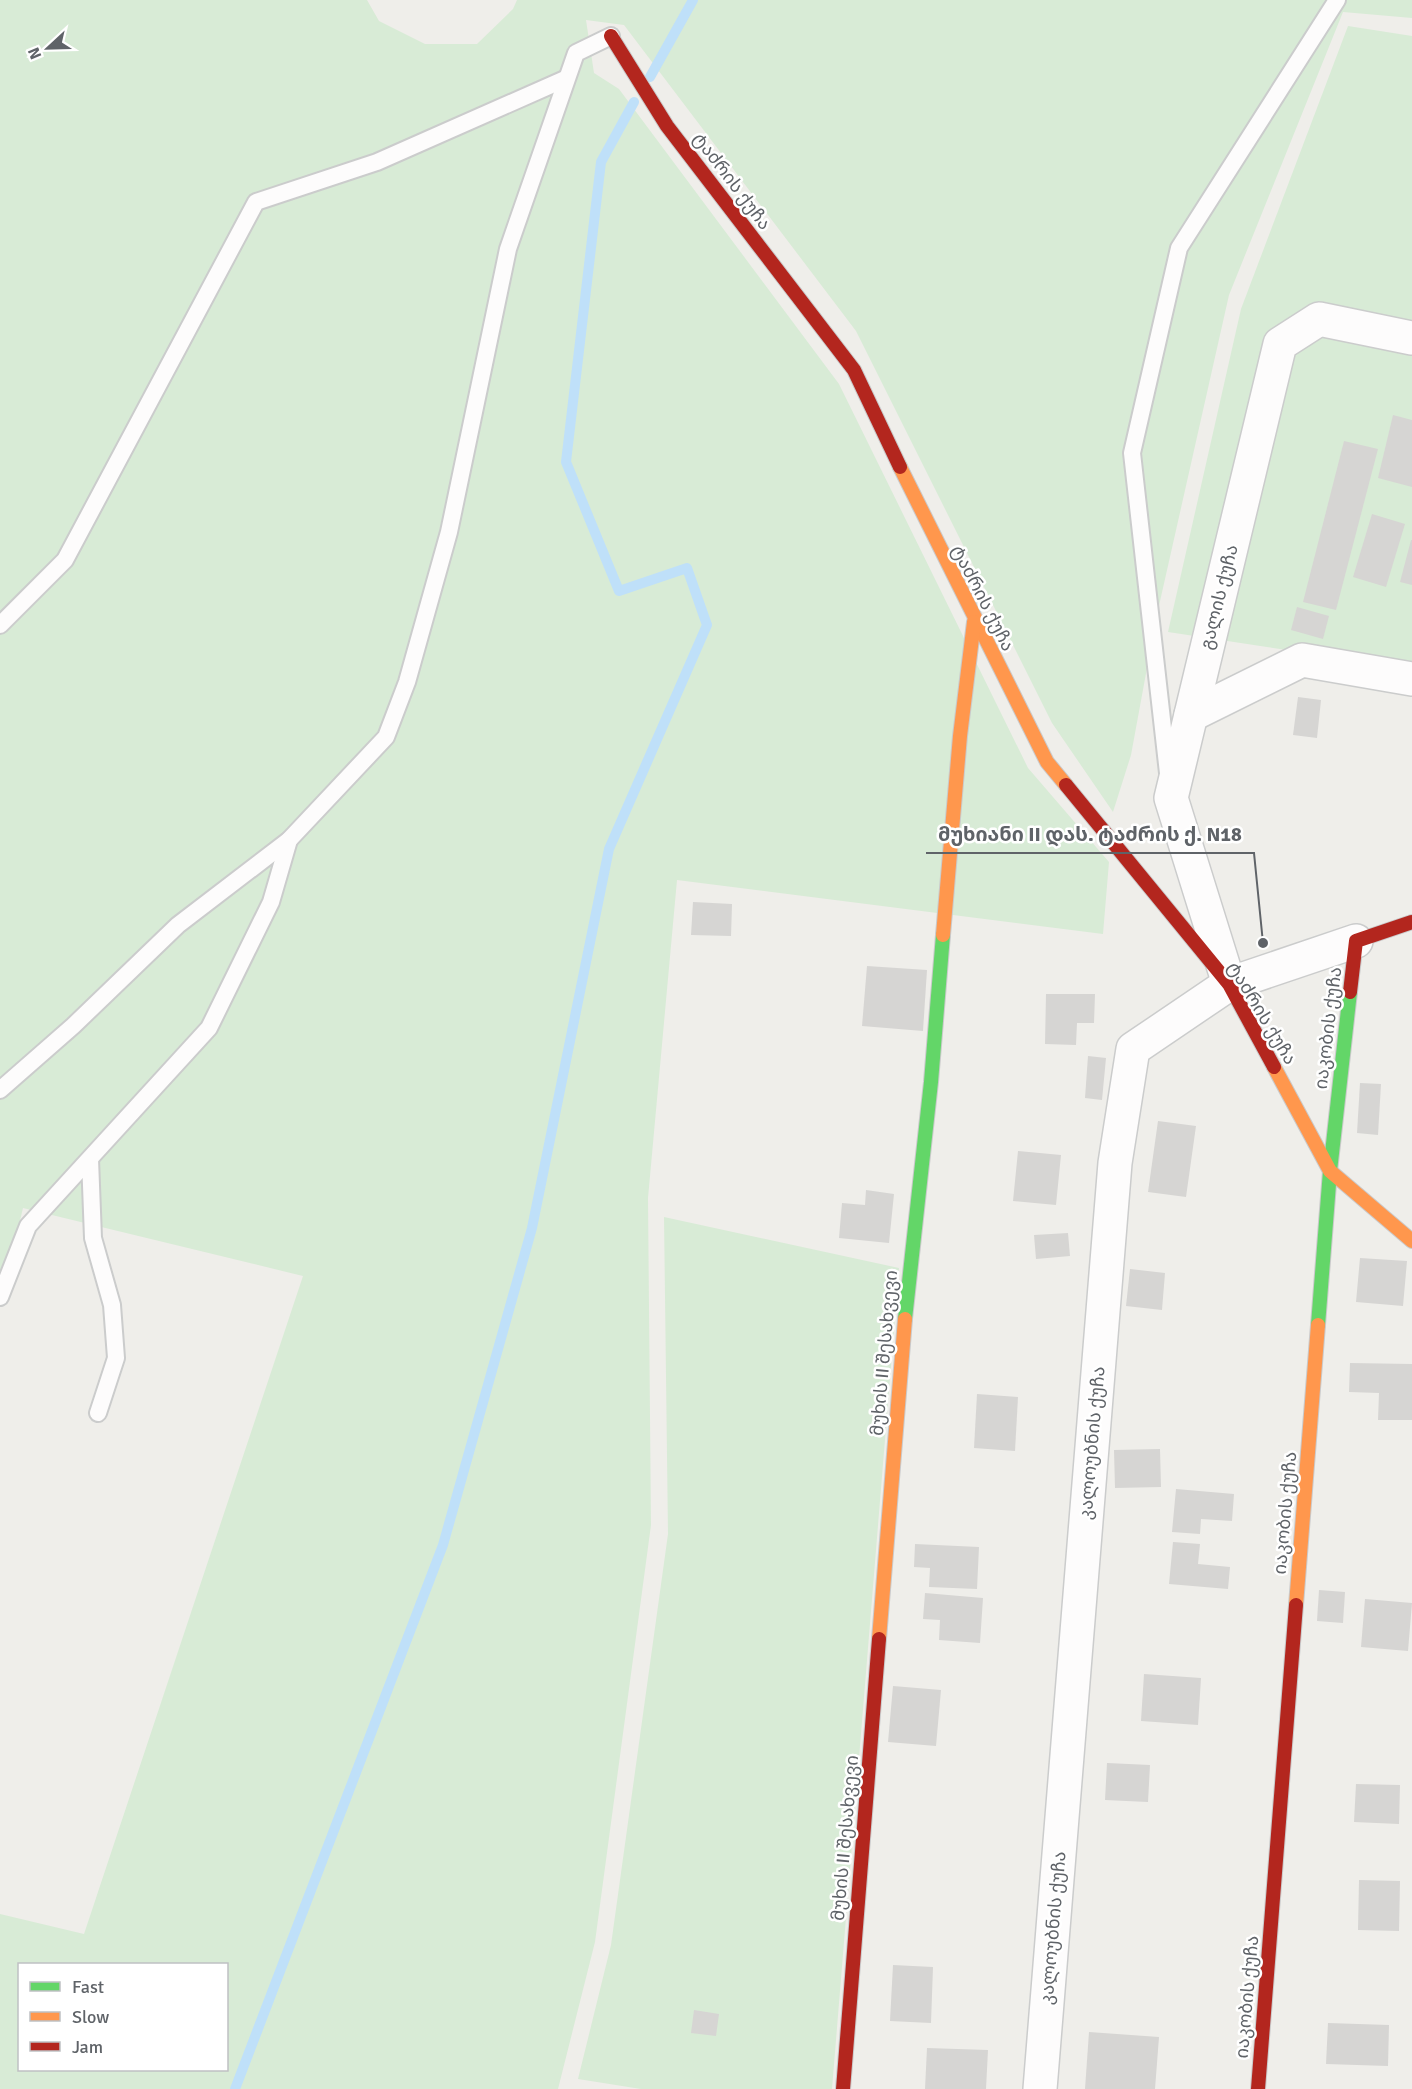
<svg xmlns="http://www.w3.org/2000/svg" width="1412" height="2089" font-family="Signika,'Noto Sans Georgian',sans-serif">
  <rect width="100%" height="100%" fill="#efeeea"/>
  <g fill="#d8ebd6" fill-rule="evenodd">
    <path d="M0 0H367L379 21 425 44H477L513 9 517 0H1412V18L1343 12 1229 295 1156 619 1131 755 1113 812 1052 723 856 331 624 25 586 20 594 73 619 89 839 384 1028 768 1109 862 1103 934 677 880 648 1198 651 1525 595 1942 558 2089H0V1914L84 1934 303 1276 23 1208 0 1305ZM20 1964H226V2070H20Z"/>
    <polygon points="1348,26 1412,36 1412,669 1168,632 1241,309"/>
    <polygon points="664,1217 899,1268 832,2089 641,2089 578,2079 611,1945 668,1534"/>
  </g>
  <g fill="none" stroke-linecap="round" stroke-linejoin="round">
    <g stroke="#bfe0f9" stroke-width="10">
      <polyline points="650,77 693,0"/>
      <polyline points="235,2089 443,1545 532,1228 609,849 707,625 687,568 619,591 566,462 601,162 634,102"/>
    </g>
  </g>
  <g fill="#d6d5d3">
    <polygon points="1393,415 1412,420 1412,487 1378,478"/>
    <polygon points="1344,441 1378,449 1336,610 1303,602"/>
    <polygon points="1372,514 1405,524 1386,587 1353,577"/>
    <polygon points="1411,540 1412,540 1412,585 1400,582"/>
    <polygon points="1297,607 1329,616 1323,639 1291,630"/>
    <polygon points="1298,697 1321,700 1317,738 1293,735"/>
    <polygon points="693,902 732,904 731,936 691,935"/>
    <polygon points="867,966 927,970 923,1031 862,1026"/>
    <polygon points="1046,994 1095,994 1094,1023 1077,1023 1076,1045 1045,1044"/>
    <polygon points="1088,1056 1106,1058 1102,1100 1085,1098"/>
    <polygon points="1360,1083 1381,1084 1378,1135 1357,1133"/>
    <polygon points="1158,1121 1196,1126 1186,1197 1148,1192"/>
    <polygon points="1018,1151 1061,1155 1056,1205 1013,1201"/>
    <polygon points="866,1190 894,1194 889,1243 839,1238 842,1203 865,1205"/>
    <polygon points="1068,1233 1070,1256 1036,1259 1034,1235"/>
    <polygon points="1360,1258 1407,1261 1403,1306 1356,1302"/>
    <polygon points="1130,1269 1165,1273 1162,1310 1126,1306"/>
    <polygon points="1350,1363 1412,1364 1412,1420 1378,1420 1379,1393 1349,1392"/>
    <polygon points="977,1394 1018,1397 1015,1451 974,1448"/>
    <polygon points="1160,1449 1161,1487 1115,1488 1114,1450"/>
    <polygon points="1176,1489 1234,1494 1232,1521 1201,1519 1200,1534 1172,1532"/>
    <polygon points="1173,1542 1200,1544 1198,1564 1230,1567 1228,1589 1169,1584"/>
    <polygon points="915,1544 979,1547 977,1589 929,1587 930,1568 914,1567"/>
    <polygon points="1319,1590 1345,1592 1343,1623 1317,1621"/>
    <polygon points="925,1593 983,1598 980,1643 939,1640 940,1620 923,1619"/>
    <polygon points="1365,1599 1412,1603 1408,1651 1361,1647"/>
    <polygon points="1144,1674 1201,1678 1198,1725 1141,1721"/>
    <polygon points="893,1686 941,1690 936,1746 888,1742"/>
    <polygon points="1107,1763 1150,1765 1148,1802 1105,1800"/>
    <polygon points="1356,1784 1400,1785 1399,1824 1354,1822"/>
    <polygon points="1359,1880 1400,1881 1399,1931 1358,1930"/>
    <polygon points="893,1965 933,1967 931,2023 890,2021"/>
    <polygon points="694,2010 719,2014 716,2036 691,2033"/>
    <polygon points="1328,2023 1389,2025 1388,2066 1326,2064"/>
    <polygon points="1089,2032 1159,2037 1155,2089 1085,2089"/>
    <polygon points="927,2048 988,2050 986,2089 925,2089"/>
  </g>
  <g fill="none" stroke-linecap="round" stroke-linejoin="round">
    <defs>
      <g id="lane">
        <polyline points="0,625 65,560 256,202 377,162 565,79"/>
        <polyline points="1168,773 1132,453 1179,248 1337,0"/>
        <polyline points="0,1090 73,1026 178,925 289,840 386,737 407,682 449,532 508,249 576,53 611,36"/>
        <polyline points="90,1159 93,1238 112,1305 116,1358 98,1413"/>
        <polyline points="0,1297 28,1226 209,1028 271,902 289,840"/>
      </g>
      <g id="street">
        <polyline points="1191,715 1302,660 1412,679"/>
        <polyline points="1229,984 1171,798 1280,344 1319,319 1412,338"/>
        <polyline points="1040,2089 1115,1163 1133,1049 1229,984 1356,941"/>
      </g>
      <g id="fast">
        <polyline points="905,1319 931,1082 943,935"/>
        <polyline points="1318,1325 1330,1171 1350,992"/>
      </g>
      <g id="slow">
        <polyline points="900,467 1047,762 1066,785"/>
        <polyline points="943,935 960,736 974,622"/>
        <polyline points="1274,1067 1330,1171 1412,1241"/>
        <polyline points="1296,1605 1318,1325"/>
        <polyline points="879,1639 905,1319"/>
      </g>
      <g id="jam">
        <polyline points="611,36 667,126 854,370 900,467"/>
        <polyline points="1066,785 1229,984 1274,1067"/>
        <polyline points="1350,992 1356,941 1412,922"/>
        <polyline points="843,2089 879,1639"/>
        <polyline points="1258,2089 1296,1605"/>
      </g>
    </defs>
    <use href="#lane" stroke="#cbcccc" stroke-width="20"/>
    <use href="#street" stroke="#cbcccc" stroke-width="36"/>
    <use href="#fast" stroke="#cacacb" stroke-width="16"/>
    <use href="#slow" stroke="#cacacb" stroke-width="16"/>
    <use href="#jam" stroke="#cacacb" stroke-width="16"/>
    <use href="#lane" stroke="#fdfcfc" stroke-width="16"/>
    <use href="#street" stroke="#fdfcfc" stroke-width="33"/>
    <use href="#fast" stroke="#63d668" stroke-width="14"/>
    <use href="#slow" stroke="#ff974d" stroke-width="14"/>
    <use href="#jam" stroke="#b3261e" stroke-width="14"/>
  </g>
  <g text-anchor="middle" stroke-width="5" stroke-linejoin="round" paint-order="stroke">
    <g font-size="18" fill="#5f6368" stroke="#fff">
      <text transform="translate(732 181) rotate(53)" y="6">ტაძრის ქუჩა</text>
      <text transform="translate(1219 597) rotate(-76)" y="6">გალის ქუჩა</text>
      <text transform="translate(983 598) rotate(63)" y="6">ტაძრის ქუჩა</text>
      <text transform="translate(1262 1013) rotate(59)" y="6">ტაძრის ქუჩა</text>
      <text transform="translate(1328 1028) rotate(-83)" y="6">იაკობის ქუჩა</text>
      <text transform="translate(884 1353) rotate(-85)" y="6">მუხის II შესახვევი</text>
      <text transform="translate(1092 1443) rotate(-85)" y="6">კალოუბნის ქუჩა</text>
      <text transform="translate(1285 1513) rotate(-85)" y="6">იაკობის ქუჩა</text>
      <text transform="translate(845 1838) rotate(-85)" y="6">მუხის II შესახვევი</text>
      <text transform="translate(1053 1928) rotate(-85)" y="6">კალოუბნის ქუჩა</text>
      <text transform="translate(1247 1997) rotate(-85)" y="6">იაკობის ქუჩა</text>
    </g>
  </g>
  <path fill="none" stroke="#5f6368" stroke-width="2" d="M1263 943L1254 853H926"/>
  <circle fill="#5f6368" stroke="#fff" stroke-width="2" cx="1263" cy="943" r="6"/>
  <g font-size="20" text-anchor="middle" font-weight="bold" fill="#5f6368" stroke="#fff" stroke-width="5" stroke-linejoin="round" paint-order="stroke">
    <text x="1090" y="841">მუხიანი II დას. ტაძრის ქ. N18</text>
  </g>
  <rect x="18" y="1963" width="210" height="108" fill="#ffffff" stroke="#bfc1c3" stroke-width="1.5"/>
  <rect x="30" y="1982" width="30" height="9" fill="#63d668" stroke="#bfc1c3" stroke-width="1.5"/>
  <text x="72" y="1993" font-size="18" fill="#5f6368">Fast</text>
  <rect x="30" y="2012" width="30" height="9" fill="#ff974d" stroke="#bfc1c3" stroke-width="1.5"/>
  <text x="72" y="2023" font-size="18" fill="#5f6368">Slow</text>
  <rect x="30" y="2042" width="30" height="9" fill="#b3261e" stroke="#bfc1c3" stroke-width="1.5"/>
  <text x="72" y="2053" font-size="18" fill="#5f6368">Jam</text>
  <g transform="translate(48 48) rotate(248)" stroke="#ffffff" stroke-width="4.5" paint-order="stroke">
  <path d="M0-4.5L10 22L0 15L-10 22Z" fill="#5f6368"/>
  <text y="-9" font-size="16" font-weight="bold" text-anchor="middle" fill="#5f6368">N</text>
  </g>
</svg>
